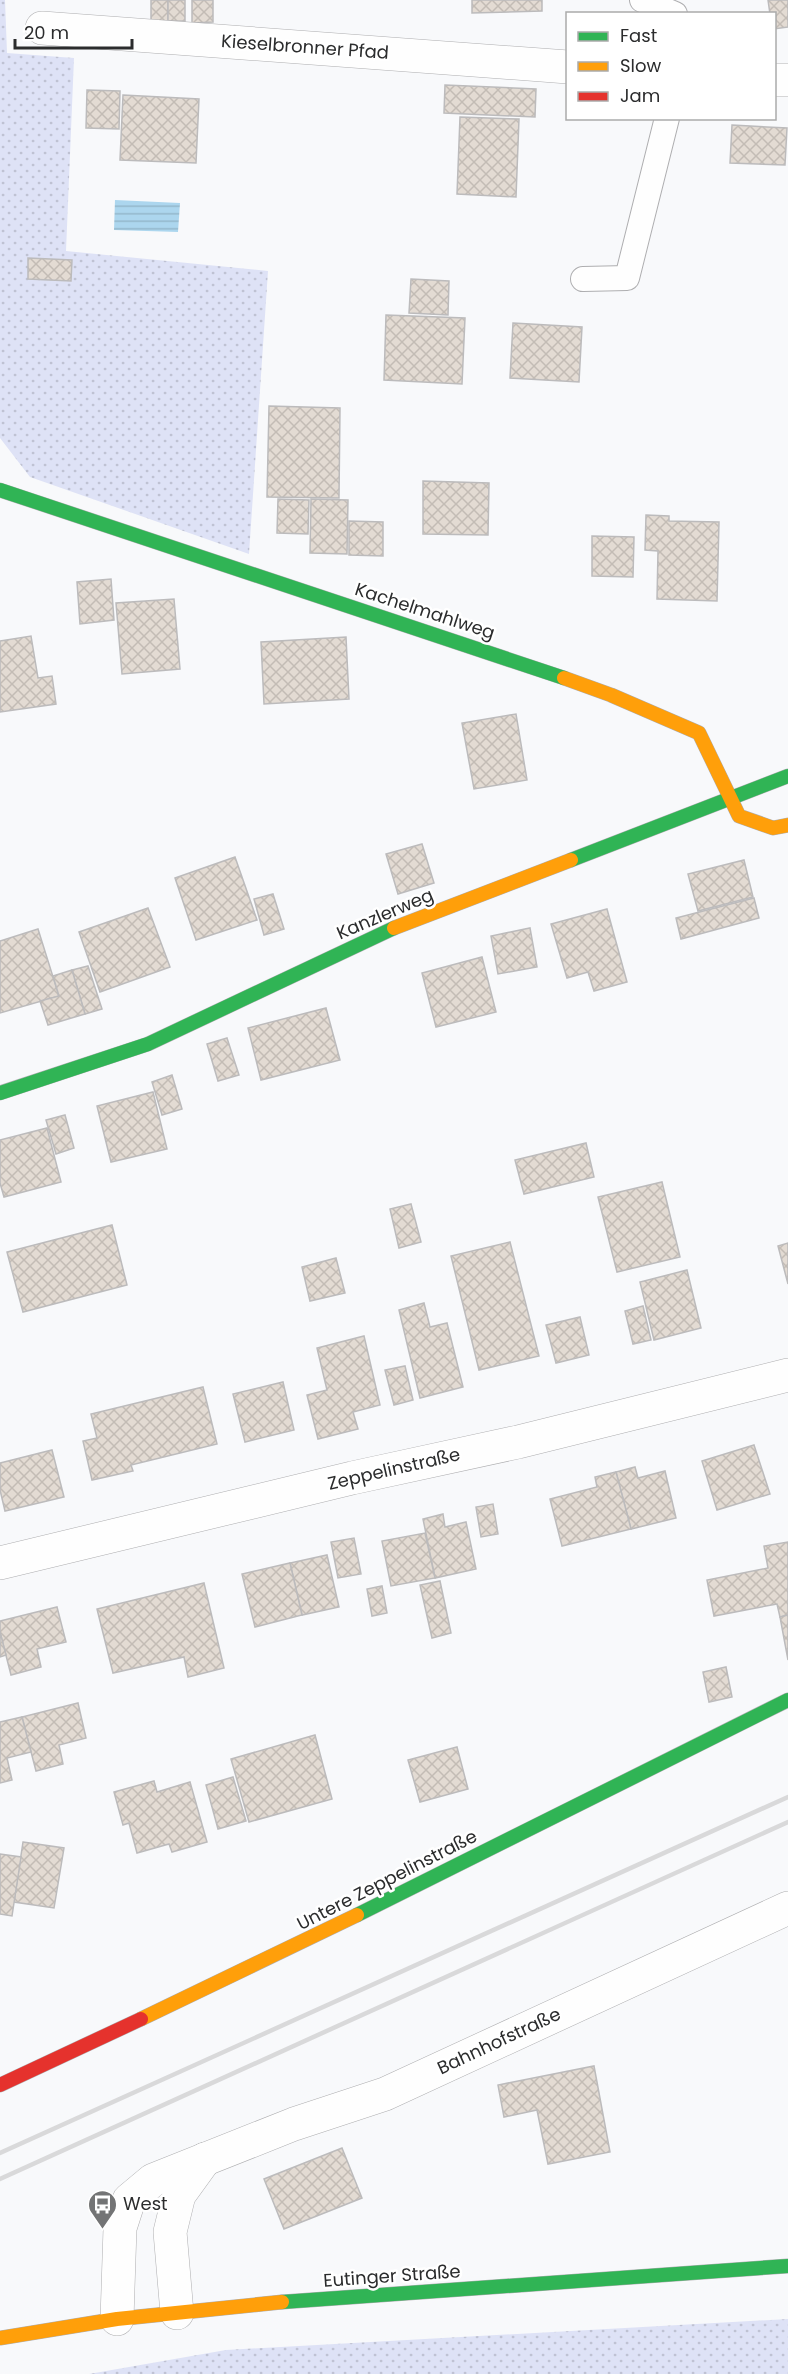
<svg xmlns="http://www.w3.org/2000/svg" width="788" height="2374" font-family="Poppins,sans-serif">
  <defs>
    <pattern id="grass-dots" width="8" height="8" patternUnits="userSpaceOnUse" patternTransform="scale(1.5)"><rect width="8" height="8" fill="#dee2f6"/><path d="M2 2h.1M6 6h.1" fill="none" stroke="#bfc2d3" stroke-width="1.8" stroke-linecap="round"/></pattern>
    <pattern id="water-rules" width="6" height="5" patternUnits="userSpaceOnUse" patternTransform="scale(1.5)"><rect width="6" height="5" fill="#acd6ee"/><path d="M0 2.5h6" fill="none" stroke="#94b8cc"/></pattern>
    <pattern id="building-cross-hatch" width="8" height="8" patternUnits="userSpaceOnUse" patternTransform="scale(1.5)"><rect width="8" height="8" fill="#e3dbd3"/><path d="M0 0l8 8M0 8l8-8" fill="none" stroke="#c3bcb5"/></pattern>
  </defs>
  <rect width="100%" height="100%" fill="#f8f9fb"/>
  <g fill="url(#grass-dots)">
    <polygon points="0,0 5,0 7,53 74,58 66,251 268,271 249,554 30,477 0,438"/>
    <polygon points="788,2319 788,2374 89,2374 226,2350"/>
  </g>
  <polygon fill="url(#water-rules)" points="115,200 180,203 178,232 114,230"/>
  <g fill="url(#building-cross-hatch)" stroke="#bcbbbc" stroke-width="1.5">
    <rect x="151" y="0" width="17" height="21"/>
    <rect x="168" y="0" width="17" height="21"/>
    <polygon points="192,0 213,0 213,22 192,23"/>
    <polygon points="472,0 542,0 542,11 472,13"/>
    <polygon points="768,0 788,0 788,27 774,29 774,14 770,14"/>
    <polygon points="445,85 536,89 535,117 444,113"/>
    <polygon points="87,90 120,91 119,129 86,128"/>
    <polygon points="123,95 199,99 196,163 120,160"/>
    <polygon points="460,117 519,119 516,197 457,194"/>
    <polygon points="732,125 787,128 785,165 730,163"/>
    <polygon points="28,258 72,260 71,281 28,279"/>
    <polygon points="411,279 449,281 448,315 409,313"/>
    <polygon points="386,315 465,318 462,384 384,380"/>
    <polygon points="513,323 582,327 579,382 510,378"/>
    <polygon points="269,406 340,408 339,498 267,497"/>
    <polygon points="423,481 489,483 488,535 423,534"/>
    <polygon points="278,499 309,500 308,534 277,533"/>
    <polygon points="311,499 348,500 347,554 310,553"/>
    <polygon points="646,515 669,516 669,521 719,522 717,601 657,599 658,551 645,550"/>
    <polygon points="349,521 383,522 383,556 349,555"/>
    <polygon points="592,536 634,537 633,577 592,576"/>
    <polygon points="111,579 114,620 80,624 77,582"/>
    <polygon points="174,599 180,669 122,674 116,603"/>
    <polygon points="31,636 38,678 52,676 56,704 0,712 0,641"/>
    <polygon points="346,637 349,699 264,704 261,642"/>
    <polygon points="516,714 527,780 474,789 462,723"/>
    <polygon points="422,844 434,883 398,894 386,854"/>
    <polygon points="235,857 257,920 196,940 175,878"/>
    <polygon points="744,860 753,897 698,911 688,874"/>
    <polygon points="273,894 284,929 264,935 254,899"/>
    <polygon points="754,898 759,918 681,939 676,918"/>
    <polygon points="148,908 170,967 100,992 79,932"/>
    <polygon points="607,909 627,982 594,991 588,972 567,978 551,924"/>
    <polygon points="530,928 537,967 498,974 491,936"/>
    <polygon points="38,929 59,996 0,1013 0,941"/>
    <polygon points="482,957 496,1012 436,1027 422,973"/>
    <polygon points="88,966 102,1009 85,1014 72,970"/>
    <polygon points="72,970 85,1014 48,1025 40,1001 59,996 53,976"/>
    <polygon points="326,1008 340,1060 261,1080 248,1028"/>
    <polygon points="227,1038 239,1075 218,1081 207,1044"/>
    <polygon points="172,1075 182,1109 162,1115 152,1082"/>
    <polygon points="153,1092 167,1149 111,1162 97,1106"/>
    <polygon points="65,1115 74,1148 56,1154 46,1120"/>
    <polygon points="47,1128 61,1182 4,1197 0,1183 0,1140"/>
    <polygon points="586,1143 594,1177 524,1194 515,1160"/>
    <polygon points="662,1182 680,1257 617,1272 598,1197"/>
    <polygon points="411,1204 421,1242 399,1248 390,1209"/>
    <polygon points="112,1225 127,1285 23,1312 7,1252"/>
    <polygon points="510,1242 539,1356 479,1370 451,1256"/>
    <polygon points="788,1243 788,1284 778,1246"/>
    <polygon points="336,1258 345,1293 310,1301 302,1267"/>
    <polygon points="687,1270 701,1328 654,1340 640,1282"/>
    <polygon points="424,1303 430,1327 447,1323 463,1387 420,1398 399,1310"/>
    <polygon points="643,1306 651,1340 633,1344 625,1311"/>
    <polygon points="580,1317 589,1355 556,1363 546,1325"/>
    <polygon points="364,1336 380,1405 353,1412 358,1429 318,1439 307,1395 327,1390 317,1348"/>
    <polygon points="405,1366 413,1400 394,1405 385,1370"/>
    <polygon points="283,1382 294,1430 245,1442 233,1394"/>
    <polygon points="203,1387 217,1444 131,1465 133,1471 92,1480 83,1441 97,1438 91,1414"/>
    <polygon points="754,1445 770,1494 717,1510 702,1461"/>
    <polygon points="52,1450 64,1497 5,1511 0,1490 0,1463"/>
    <polygon points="635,1467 638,1478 665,1471 676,1518 631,1529 616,1472"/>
    <polygon points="616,1472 631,1529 562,1546 550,1499 597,1487 595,1477"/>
    <polygon points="493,1504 498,1534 481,1537 476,1507"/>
    <polygon points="443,1514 445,1527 466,1522 476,1569 435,1578 423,1519"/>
    <polygon points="425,1533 435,1578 391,1586 382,1541"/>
    <polygon points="354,1538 361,1574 338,1578 331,1542"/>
    <polygon points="788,1542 788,1615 780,1617 777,1604 714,1616 707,1580 768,1568 764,1546"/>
    <polygon points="327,1555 339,1607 302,1615 290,1563"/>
    <polygon points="290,1563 302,1615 255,1627 242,1574"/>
    <polygon points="440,1581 451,1633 432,1638 420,1585"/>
    <polygon points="204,1583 224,1668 188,1677 184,1657 113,1673 97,1609"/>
    <polygon points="382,1586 387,1613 372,1616 367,1589"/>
    <polygon points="57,1607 66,1642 37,1649 41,1667 11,1675 0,1632 0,1621"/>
    <polygon points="788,1615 788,1660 780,1617"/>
    <polygon points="0,1632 6,1655 0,1657"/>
    <polygon points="726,1667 732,1697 709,1702 703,1672"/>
    <polygon points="78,1703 86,1738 59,1745 63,1764 36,1771 22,1717"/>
    <polygon points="22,1717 31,1752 7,1758 12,1780 0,1783 0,1722"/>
    <polygon points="315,1735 332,1799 249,1822 231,1759"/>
    <polygon points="457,1747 468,1789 420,1802 408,1760"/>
    <polygon points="233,1777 246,1821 218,1829 206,1785"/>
    <polygon points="154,1781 157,1792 190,1782 207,1842 172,1852 169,1844 137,1853 129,1823 123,1825 114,1792"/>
    <polygon points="23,1842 64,1848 54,1908 14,1902"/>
    <polygon points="0,1854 21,1857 12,1916 0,1914"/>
    <polygon points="594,2066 610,2152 548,2164 537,2110 504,2117 498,2085"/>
    <polygon points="342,2148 362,2198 284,2229 264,2179"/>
  </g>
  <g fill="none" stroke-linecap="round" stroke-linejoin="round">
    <defs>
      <g id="lane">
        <polyline points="642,0 675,14"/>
        <polyline points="583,279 627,278 667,118"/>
      </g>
      <g id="street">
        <polyline points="42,28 568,67"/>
        <polyline points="774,80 788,80"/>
        <polyline points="0,1563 352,1478 518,1442 788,1375"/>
        <polyline points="177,2313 170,2232 179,2195 205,2159"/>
        <polyline points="117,2319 120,2228 129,2200 153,2180 294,2124 385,2094 788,1908"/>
      </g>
      <g id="fast">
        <polyline points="0,490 564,678"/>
        <polyline points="571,860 788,776"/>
        <polyline points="0,1093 148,1044 394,928"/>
        <polyline points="357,1915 788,1700"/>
        <polyline points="282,2302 788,2266"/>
      </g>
      <g id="slow">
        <polyline points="564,678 611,695 699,733 739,816 773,828 788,825"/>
        <polyline points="394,928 571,860"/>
        <polyline points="141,2019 357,1915"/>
        <polyline points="0,2338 117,2319 282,2302"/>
      </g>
      <polyline id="jam" points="0,2085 141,2019"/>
    </defs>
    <use href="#lane" stroke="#aeaeb0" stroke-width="26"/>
    <use href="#street" stroke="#aeaeb0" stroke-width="34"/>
    <use href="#fast" stroke="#aeaeb0" stroke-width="15"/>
    <use href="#slow" stroke="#aeaeb0" stroke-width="15"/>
    <use href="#jam" stroke="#aeaeb0" stroke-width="15"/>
    <use href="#lane" stroke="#fefefe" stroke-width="24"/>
    <use href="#street" stroke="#fefefe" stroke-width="33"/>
    <use href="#fast" stroke="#30b455" stroke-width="14"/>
    <use href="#slow" stroke="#ff9f0a" stroke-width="14"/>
    <use href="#jam" stroke="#e5322d" stroke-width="14"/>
    <g stroke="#d9d9da" stroke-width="4.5">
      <polyline points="0,2153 788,1797"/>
      <polyline points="0,2179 788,1822"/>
    </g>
  </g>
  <defs>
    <symbol id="bus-pin" viewBox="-11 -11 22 30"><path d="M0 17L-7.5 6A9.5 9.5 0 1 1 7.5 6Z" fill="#737475" stroke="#fff"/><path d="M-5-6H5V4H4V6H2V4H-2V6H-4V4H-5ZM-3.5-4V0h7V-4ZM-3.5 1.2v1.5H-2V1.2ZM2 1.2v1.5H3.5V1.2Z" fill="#fff"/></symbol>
  </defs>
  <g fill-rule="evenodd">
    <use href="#bus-pin" x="86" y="2188" width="33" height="45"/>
  </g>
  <g text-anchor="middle" stroke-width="5" stroke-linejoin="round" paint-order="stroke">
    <g font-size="18" fill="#2b2c2d" stroke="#fff">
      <text transform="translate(305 47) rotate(4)" y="6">Kieselbronner Pfad</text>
      <text transform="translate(425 611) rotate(18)" y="6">Kachelmahlweg</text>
      <text transform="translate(385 914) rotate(-23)" y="6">Kanzlerweg</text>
      <text transform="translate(394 1469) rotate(-13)" y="6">Zeppelinstraße</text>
      <text transform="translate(387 1880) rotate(-27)" y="6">Untere Zeppelinstraße</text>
      <text transform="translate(499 2041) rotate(-25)" y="6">Bahnhofstraße</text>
      <text transform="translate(392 2276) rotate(-4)" y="6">Eutinger Straße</text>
    </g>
    <g font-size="18" fill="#2b2c2d" stroke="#fff" text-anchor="start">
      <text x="123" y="2210">West</text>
    </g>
  </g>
  <rect x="566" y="12" width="210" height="108" fill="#ffffff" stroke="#aaabab" stroke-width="1.5"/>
  <rect x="578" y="32" width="30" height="9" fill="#30b455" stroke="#aaabab" stroke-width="1.5"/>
  <text x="620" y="42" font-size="18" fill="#2b2c2d">Fast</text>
  <rect x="578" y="62" width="30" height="9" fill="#ff9f0a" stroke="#aaabab" stroke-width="1.5"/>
  <text x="620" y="72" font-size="18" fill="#2b2c2d">Slow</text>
  <rect x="578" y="92" width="30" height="9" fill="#e5322d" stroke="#aaabab" stroke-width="1.5"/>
  <text x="620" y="102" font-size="18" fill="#2b2c2d">Jam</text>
  <path d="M15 39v9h117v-9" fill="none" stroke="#2b2c2d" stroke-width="3"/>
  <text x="24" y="39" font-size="18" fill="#2b2c2d" stroke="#ffffff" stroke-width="4.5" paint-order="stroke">20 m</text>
</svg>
